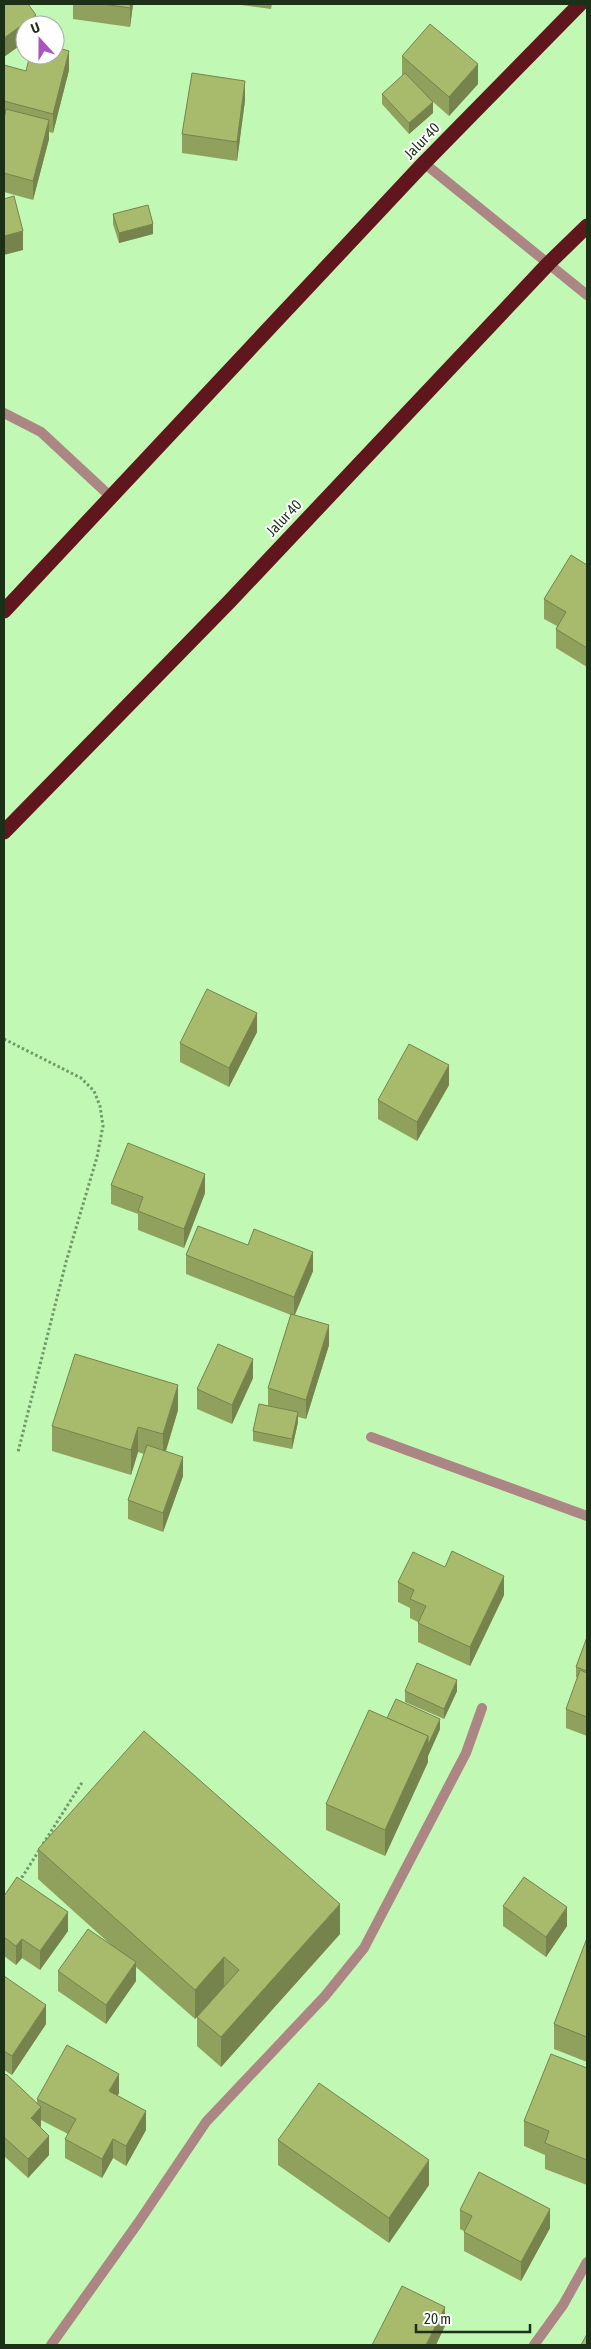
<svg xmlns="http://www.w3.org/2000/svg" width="591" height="2349" font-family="'Asap Condensed',sans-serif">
  <rect width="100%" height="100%" fill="#c1f8b4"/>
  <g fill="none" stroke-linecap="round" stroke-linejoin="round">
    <g stroke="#719868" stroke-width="3" stroke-dasharray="2.5 2.5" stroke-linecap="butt">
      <polyline points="4,1039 81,1078 94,1091 100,1106 103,1126 97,1157 66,1262 18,1452"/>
      <polyline points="43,1844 83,1781"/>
      <polyline points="19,1882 40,1849"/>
    </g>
    <g stroke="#ac8685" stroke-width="10">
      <polyline points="424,163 587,295"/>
      <polyline points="4,413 41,432 111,497"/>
      <polyline points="371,1437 587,1516"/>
      <polyline points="51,2345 138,2223 206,2122 325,1996 364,1948 466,1753 482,1708"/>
      <polyline points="534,2345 563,2305 587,2262"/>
    </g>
    <g stroke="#60161d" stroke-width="15">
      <polyline points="4,611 424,163 580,4"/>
      <polyline points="4,832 229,602 549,263 587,226"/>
    </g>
  </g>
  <g fill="#90a15d">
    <polygon points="73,4 133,4 130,27 73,19"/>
    <polygon points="234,4 272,4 271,9"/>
    <polygon points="402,56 478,84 449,116 432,101 433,113 409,134 382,104 382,94 402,76"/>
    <polygon points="4,65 26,71 69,70 53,133 49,132 49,139 33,200 4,192"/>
    <polygon points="245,100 237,161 182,153 182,134"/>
    <polygon points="113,214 153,234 119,243 113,224"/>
    <polygon points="587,565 587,667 556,648 556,629 557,626 544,619 544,599"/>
    <polygon points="257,1032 229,1087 180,1062 180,1043"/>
    <polygon points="449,1085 417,1141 378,1119 378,1100"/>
    <polygon points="111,1185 205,1193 184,1248 138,1230 138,1214 111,1204"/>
    <polygon points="186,1255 313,1271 295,1315 329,1345 306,1419 298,1417 298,1422 292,1449 253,1441 253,1431 268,1406 268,1388 291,1315 186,1274"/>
    <polygon points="253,1378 232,1424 197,1409 197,1389"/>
    <polygon points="178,1410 166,1451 183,1476 163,1532 128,1519 128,1500 144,1454 138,1452 131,1475 52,1451 52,1426"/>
    <polygon points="398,1582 504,1595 470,1666 418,1642 418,1622 410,1618 410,1608 398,1602"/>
    <polygon points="587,1637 587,1736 566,1728 566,1709 578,1678 576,1677 576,1667"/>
    <polygon points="405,1691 457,1691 444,1719 405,1702"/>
    <polygon points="387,1718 440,1729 428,1756 428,1762 385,1856 326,1830 326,1804"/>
    <polygon points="38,1849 340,1934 221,2067 197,2046 197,2017 195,2019 136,1967 136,1981 106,2024 58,1991 58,1971 110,1944 38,1879"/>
    <polygon points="4,1896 68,1931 40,1970 22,1958 16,1965 4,1956"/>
    <polygon points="503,1906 567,1926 546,1957 503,1926"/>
    <polygon points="587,1938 587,2062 554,2049 554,2024"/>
    <polygon points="4,1976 46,2024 12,2075 4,2070"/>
    <polygon points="587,2068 587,2185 545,2169 545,2155 524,2146 524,2121"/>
    <polygon points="4,2076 37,2103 37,2099 119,2093 117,2096 146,2130 126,2166 113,2158 102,2178 65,2158 65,2139 68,2134 41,2120 41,2126 40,2127 49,2155 28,2178 4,2156"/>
    <polygon points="278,2140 429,2185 389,2243 278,2165"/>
    <polygon points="460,2210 550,2228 521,2281 464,2251 464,2231 460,2229"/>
  </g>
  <g fill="#76834c">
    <polygon points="131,4 133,4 130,27 130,8"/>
    <polygon points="36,15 36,25 25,25 25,42 4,57 4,38"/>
    <polygon points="69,51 69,70 53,133 53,114"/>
    <polygon points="478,64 478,84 449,116 449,97"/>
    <polygon points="245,81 245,100 237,161 237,142"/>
    <polygon points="433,102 433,113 409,134 409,123"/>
    <polygon points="49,120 49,139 33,200 33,181"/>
    <polygon points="153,224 153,234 119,243 119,233"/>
    <polygon points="23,231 23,250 4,255 4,236"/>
    <polygon points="257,1013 257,1032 229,1087 229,1068"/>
    <polygon points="449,1065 449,1085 417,1141 417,1122"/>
    <polygon points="205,1174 205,1193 184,1248 184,1229"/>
    <polygon points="313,1252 313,1271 294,1316 294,1297"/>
    <polygon points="329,1325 329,1345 306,1419 306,1400"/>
    <polygon points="253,1359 253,1378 232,1424 232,1405"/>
    <polygon points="178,1385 178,1410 163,1460 163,1434"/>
    <polygon points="298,1412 298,1422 292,1449 292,1439"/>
    <polygon points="138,1427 138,1452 131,1475 131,1450"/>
    <polygon points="183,1457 183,1476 163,1532 163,1513"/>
    <polygon points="504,1576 504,1595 470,1666 470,1647"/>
    <polygon points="457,1680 457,1691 444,1719 444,1709"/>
    <polygon points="440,1719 440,1729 428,1756 428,1745"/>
    <polygon points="428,1736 428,1762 385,1856 385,1830"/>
    <polygon points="340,1904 340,1934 221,2067 221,2037"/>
    <polygon points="567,1907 567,1926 546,1957 546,1937"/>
    <polygon points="68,1912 68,1931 40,1970 40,1951"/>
    <polygon points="22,1939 22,1958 16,1965 16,1946"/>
    <polygon points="224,1957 224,1987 195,2019 195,1990"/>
    <polygon points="136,1962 136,1981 106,2024 106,2005"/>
    <polygon points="46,2005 46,2024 12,2075 12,2056"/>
    <polygon points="119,2074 119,2093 109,2111 109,2091"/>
    <polygon points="41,2107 41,2126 31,2137 31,2118"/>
    <polygon points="146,2111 146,2130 126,2166 126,2146"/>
    <polygon points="49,2136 49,2155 28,2178 28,2159"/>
    <polygon points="113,2139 113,2158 102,2178 102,2159"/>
    <polygon points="429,2160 429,2185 389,2243 389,2218"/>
    <polygon points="550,2209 550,2228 521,2281 521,2262"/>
    <polygon points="445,2307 445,2326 436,2345 426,2345"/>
  </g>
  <g fill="#a8bb6c" stroke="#76834c">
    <polygon points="4,4 28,4 36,15 4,38"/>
    <polygon points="103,4 131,4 130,8"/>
    <polygon points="430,24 478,64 449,97 402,56"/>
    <polygon points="55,47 69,51 53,114 4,101 4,65 26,71 30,55 55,55"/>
    <polygon points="192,73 245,81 237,142 182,134"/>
    <polygon points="405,73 433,102 409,123 382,94"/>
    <polygon points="6,109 49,120 33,181 4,173 4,119"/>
    <polygon points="14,196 23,231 4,236 4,199"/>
    <polygon points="148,205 153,224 119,233 113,214"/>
    <polygon points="571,555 587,565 587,648 556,629 566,612 544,599"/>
    <polygon points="207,989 257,1013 229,1068 180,1043"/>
    <polygon points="409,1044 449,1065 417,1122 378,1100"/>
    <polygon points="128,1143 205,1174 184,1229 138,1211 143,1197 111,1185"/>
    <polygon points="198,1226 248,1245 254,1229 313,1252 294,1297 186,1255"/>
    <polygon points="291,1314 329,1325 306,1400 268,1388"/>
    <polygon points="218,1344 253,1359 232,1405 197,1389"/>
    <polygon points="75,1354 178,1385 163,1434 138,1427 131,1450 52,1426"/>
    <polygon points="259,1404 298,1412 292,1439 253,1431"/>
    <polygon points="147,1445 183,1457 163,1513 128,1500"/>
    <polygon points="452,1551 504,1576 470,1647 418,1623 426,1606 410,1599 414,1590 398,1582 413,1552 445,1567"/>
    <polygon points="587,1637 587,1671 576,1667"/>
    <polygon points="417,1663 457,1680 444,1709 405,1691"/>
    <polygon points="580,1670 587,1673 587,1717 566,1709"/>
    <polygon points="396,1699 440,1719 428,1745 428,1736 387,1718"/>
    <polygon points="369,1710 428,1736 385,1830 326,1804"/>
    <polygon points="144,1731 340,1904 221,2037 197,2017 239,1970 224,1957 195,1990 38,1849"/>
    <polygon points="17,1877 68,1912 40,1951 22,1939 16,1946 4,1937 4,1896"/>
    <polygon points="524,1877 567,1907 546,1937 503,1906"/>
    <polygon points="88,1929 136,1962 106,2005 58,1971"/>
    <polygon points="587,1938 587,2037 554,2024"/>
    <polygon points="4,1976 46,2005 12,2056 4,2051"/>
    <polygon points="67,2045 119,2074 109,2091 146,2111 126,2146 113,2139 102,2159 65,2139 76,2119 37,2099"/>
    <polygon points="551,2054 587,2068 587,2160 545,2143 549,2131 524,2121"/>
    <polygon points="6,2074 41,2107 31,2118 49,2136 28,2159 4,2137 4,2076"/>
    <polygon points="319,2083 429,2160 389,2218 278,2140"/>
    <polygon points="479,2172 550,2209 521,2262 464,2232 472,2216 460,2210"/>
    <polygon points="402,2286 445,2307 426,2345 372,2345"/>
    <polygon points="587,2334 587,2345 581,2345"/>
  </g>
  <g text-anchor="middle" stroke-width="4" stroke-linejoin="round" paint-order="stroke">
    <g font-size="15" fill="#1b3016" stroke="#fff">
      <text transform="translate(422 141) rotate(-46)" y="5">Jalur 40</text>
      <text transform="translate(284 518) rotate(-47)" y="5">Jalur 40</text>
    </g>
  </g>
  <rect width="591" height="2349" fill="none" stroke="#1b3016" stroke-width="10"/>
  <g transform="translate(40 40) rotate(339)"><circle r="24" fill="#ffffff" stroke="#a4aca2"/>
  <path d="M0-4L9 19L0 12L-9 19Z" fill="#ab53c0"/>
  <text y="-8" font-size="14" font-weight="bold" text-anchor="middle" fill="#1b3016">U</text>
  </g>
  <path d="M416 2324v8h114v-8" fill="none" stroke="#1b3016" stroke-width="2.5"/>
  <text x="424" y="2324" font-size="15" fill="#1b3016" stroke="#ffffff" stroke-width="4" paint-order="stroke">20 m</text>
</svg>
